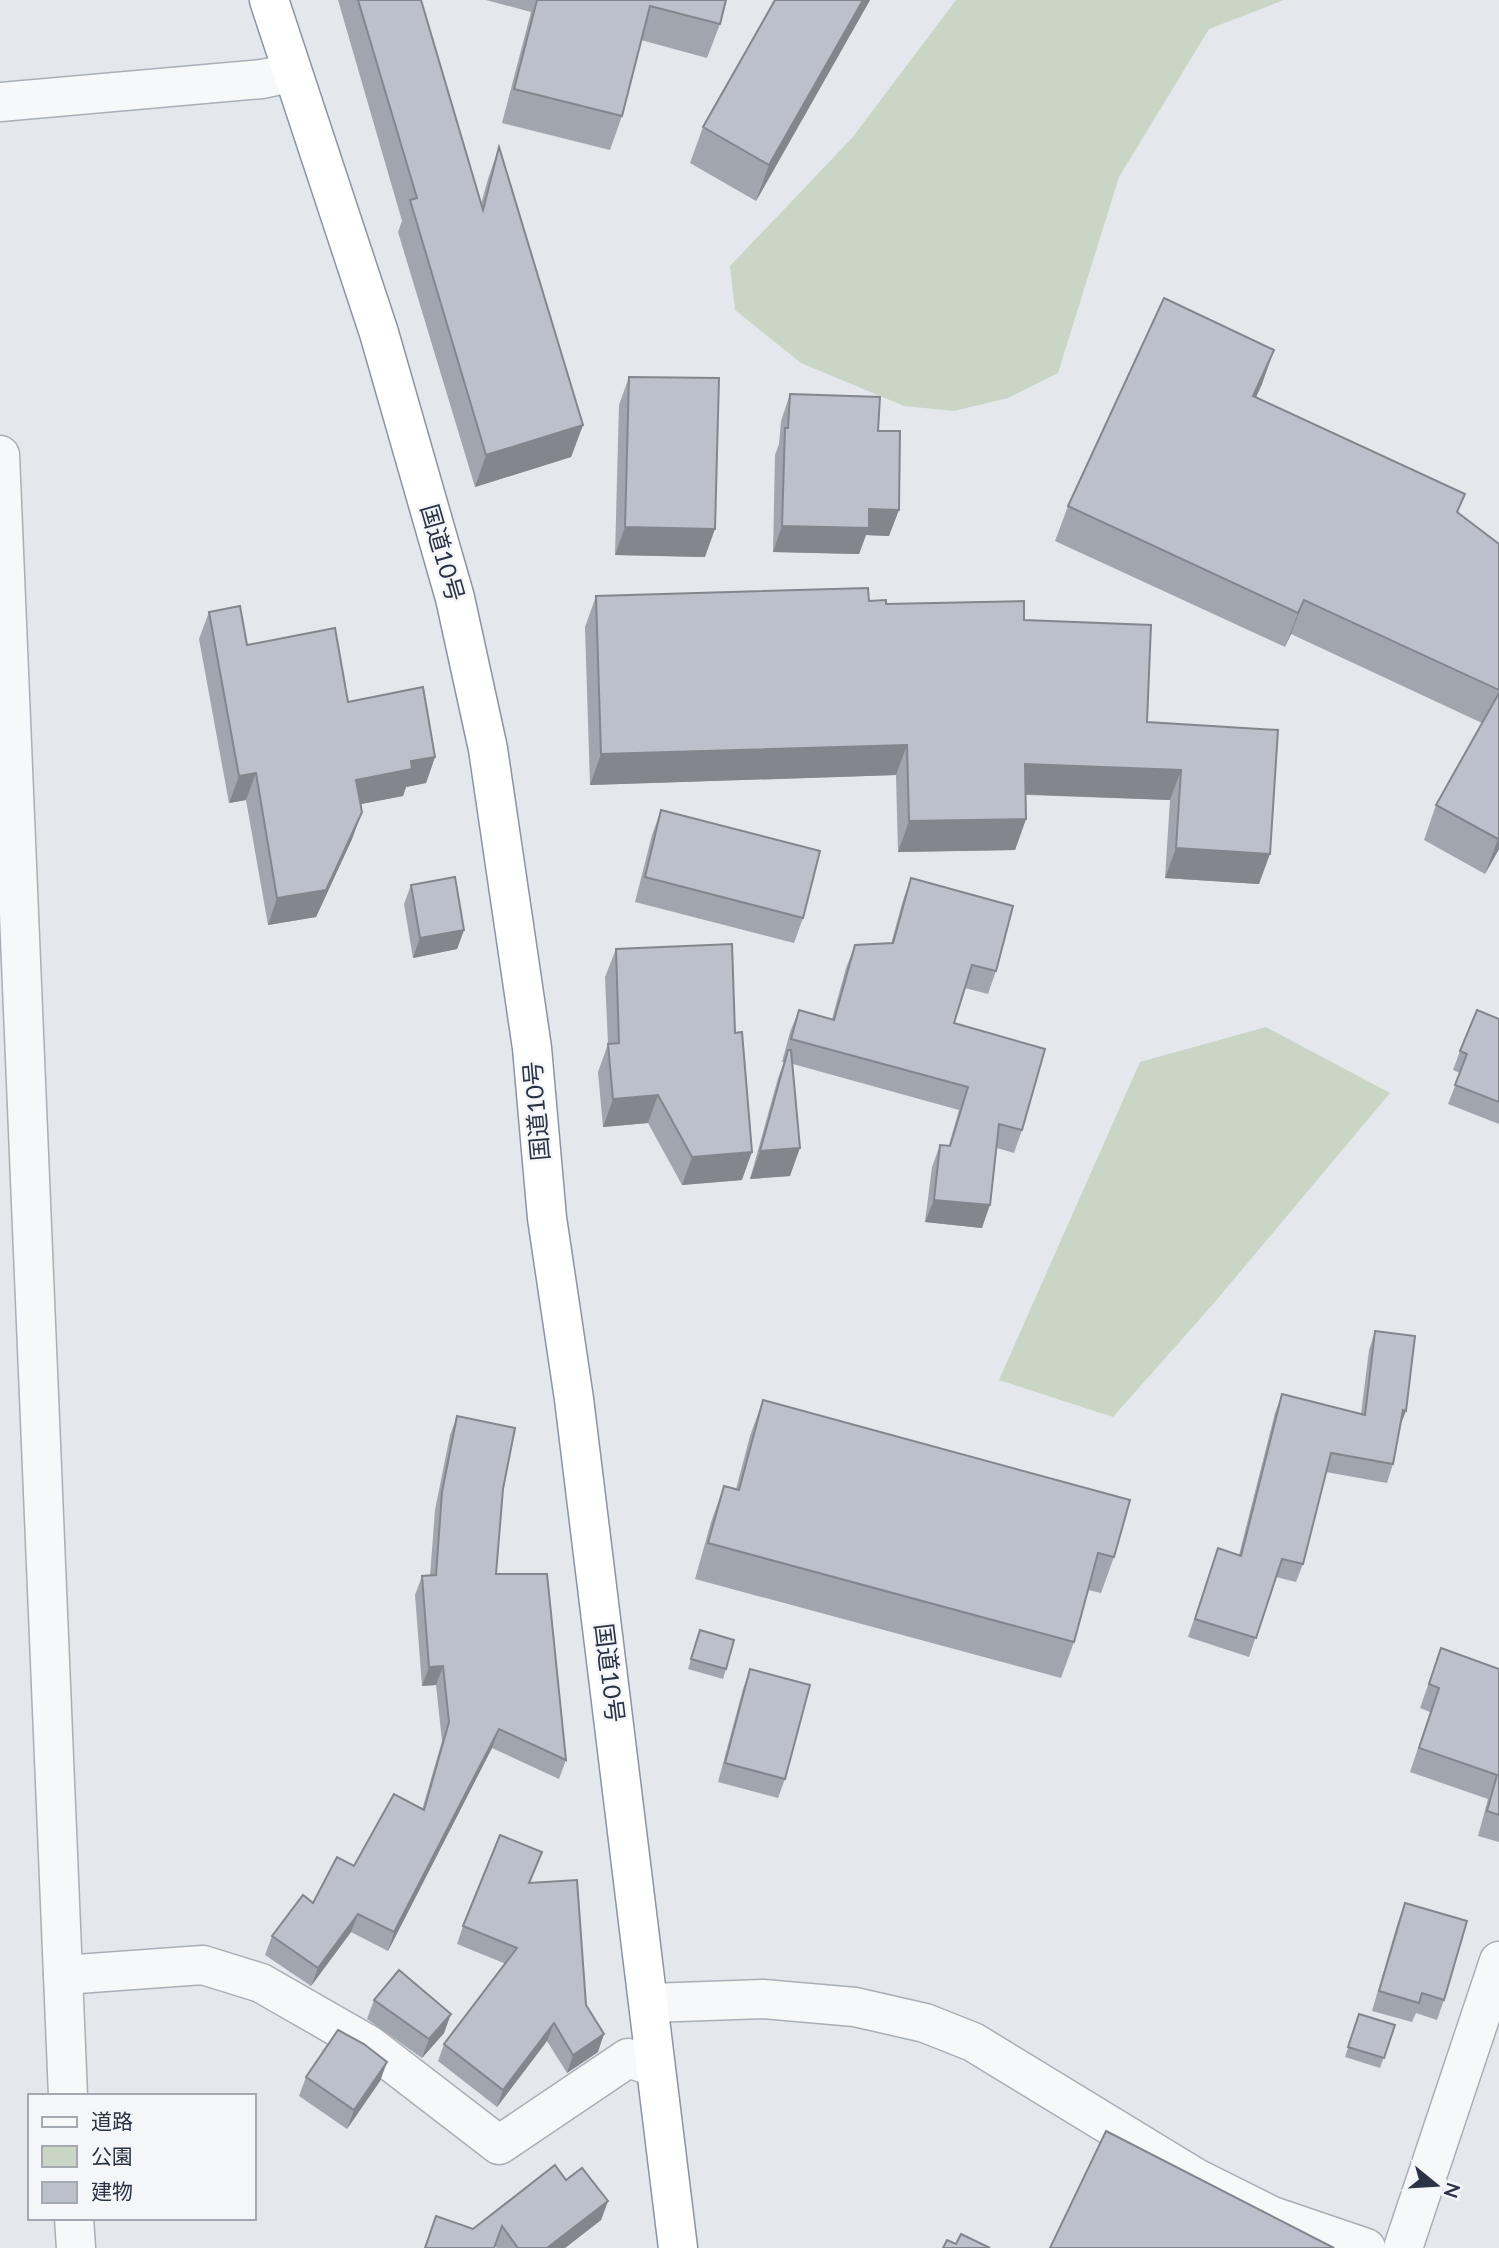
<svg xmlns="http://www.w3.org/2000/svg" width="1499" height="2248" font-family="Lato,'Noto Sans JP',sans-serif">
  <rect width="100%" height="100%" fill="#e4e7ec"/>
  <g fill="#c9d6c5">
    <polygon points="956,0 1284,0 1209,29 1119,177 1058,373 1008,398 954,411 904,406 801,363 735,310 730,266 852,138"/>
    <polygon points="1266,1027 1390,1093 1214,1303 1113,1417 999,1380 1140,1062"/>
  </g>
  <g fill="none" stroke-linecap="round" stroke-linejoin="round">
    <defs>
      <g id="street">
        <polyline points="0,102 262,79 291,73"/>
        <polyline points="0,455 68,2096"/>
        <polyline points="63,1975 203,1965 261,1983 369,2045 499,2145 628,2058 654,2067"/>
        <polyline points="650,2003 763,1999 855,2007 925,2023 973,2042 1196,2178 1272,2216 1366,2248"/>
        <polyline points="74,2218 76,2248"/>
        <polyline points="1403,2248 1499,1961"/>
      </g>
      <polyline id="highway" points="269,0 379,333 455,598 488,749 532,1048 547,1218 574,1399 678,2248"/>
    </defs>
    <use href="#street" stroke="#a9aeb7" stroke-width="41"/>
    <use href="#highway" stroke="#8b94a3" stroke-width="41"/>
    <use href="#street" stroke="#f7f8fa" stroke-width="38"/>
    <use href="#highway" stroke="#fff" stroke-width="38"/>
  </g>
  <g fill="#a1a5ae">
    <polygon points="338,0 421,0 481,204 488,179 499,147 583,425 571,457 475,487 398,232 402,221"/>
    <polygon points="486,0 726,0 720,24 707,58 641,40 622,116 610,150 502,123 531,12"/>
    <polygon points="870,0 756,201 690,163 703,127"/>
    <polygon points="629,377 705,557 615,555 619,405"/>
    <polygon points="1262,384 1256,397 1458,513 1499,544 1499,849 1485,874 1424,840 1436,805 1482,723 1291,634 1285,647 1055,541 1068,506"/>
    <polygon points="790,394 878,431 889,536 866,535 859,554 773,552 775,455 779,444 781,421"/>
    <polygon points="596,596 869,601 1024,620 1147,722 1259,884 1165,878 1170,800 1026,795 1026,819 1015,850 898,852 896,775 590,785 585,627"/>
    <polygon points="209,612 247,645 348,702 435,757 426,783 406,787 403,796 360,804 352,839 316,917 268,925 246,800 229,803 199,639"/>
    <polygon points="661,810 803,918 794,943 635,902 652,835"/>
    <polygon points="911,878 996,971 988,994 965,988 954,1023 1022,1130 1014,1153 997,1148 982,1228 925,1222 932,1167 940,1145 949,1145 959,1110 793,1064 790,1176 750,1179 778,1078 784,1062 782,1062 790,1032 799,1010 832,1019 846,968 855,945 891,944 903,900"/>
    <polygon points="411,885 464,930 457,949 413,958 404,904"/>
    <polygon points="616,949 735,1033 742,1180 682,1185 648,1123 603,1127 598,1072 608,1044 605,977"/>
    <polygon points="1499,1019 1499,1124 1448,1104 1460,1073 1453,1070 1460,1051"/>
    <polygon points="1375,1331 1400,1427 1393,1464 1387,1483 1326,1472 1303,1564 1296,1582 1276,1577 1249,1657 1188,1637 1218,1548 1239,1555 1275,1413 1282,1394 1361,1414 1369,1350"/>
    <polygon points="763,1400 1114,1557 1101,1593 1088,1590 1074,1642 1061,1678 695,1579 711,1522 724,1486 736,1489 750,1436"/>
    <polygon points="457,1416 503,1489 496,1574 566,1760 559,1779 492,1748 388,1951 351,1932 311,1986 265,1955 272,1936 422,1810 442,1741 436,1685 422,1686 415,1595 422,1576 430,1576 435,1510 450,1435"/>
    <polygon points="700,1630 726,1669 723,1679 688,1669"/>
    <polygon points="1441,1648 1499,1669 1499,1842 1478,1836 1488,1799 1410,1772 1430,1712 1420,1708"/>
    <polygon points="750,1669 785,1779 778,1798 718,1782 743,1689"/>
    <polygon points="530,1883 586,2005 598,2052 567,2073 547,2041 497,2107 438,2061 444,2044 506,1964 457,1944 463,1926"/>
    <polygon points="1405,1903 1444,2000 1437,2020 1416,2013 1412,2022 1372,2011 1398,1922"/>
    <polygon points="374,2000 444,2033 422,2058 367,2019"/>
    <polygon points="1359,2014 1395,2025 1380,2068 1345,2057"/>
    <polygon points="387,2062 380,2081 347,2129 299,2096 306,2077"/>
    <polygon points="566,2180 608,2201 601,2220 565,2248 497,2248 473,2229"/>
  </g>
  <g fill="#83868d">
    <polygon points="863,0 870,0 756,201 769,165"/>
    <polygon points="1274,350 1262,384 1241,430 1253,396"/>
    <polygon points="583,425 571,457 475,487 486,455"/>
    <polygon points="869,509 899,510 889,536 866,535 859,554 773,552 782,526"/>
    <polygon points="625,527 715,529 705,557 615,555"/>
    <polygon points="1304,600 1291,634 1285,647 1298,613"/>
    <polygon points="907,745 896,775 590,785 601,754"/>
    <polygon points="435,757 426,783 406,787 403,796 346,807 356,780 411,761"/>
    <polygon points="1025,764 1181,770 1170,800 1014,794"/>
    <polygon points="256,773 246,800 229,803 239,776"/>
    <polygon points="362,812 352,839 316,917 268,925 277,898"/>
    <polygon points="1026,819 1015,850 898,852 909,821"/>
    <polygon points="1499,837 1499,849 1485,874 1498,839"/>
    <polygon points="1176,848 1270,854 1259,884 1165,878"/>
    <polygon points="464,930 457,949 413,958 420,938"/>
    <polygon points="658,1095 648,1123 603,1127 613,1099"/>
    <polygon points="800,1148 790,1176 750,1179 760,1151"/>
    <polygon points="752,1152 742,1180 682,1185 692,1157"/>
    <polygon points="934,1200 990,1205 982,1228 925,1222"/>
    <polygon points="1403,1410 1406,1411 1399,1429"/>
    <polygon points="443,1666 436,1685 422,1686 429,1667"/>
    <polygon points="499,1729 492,1748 388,1951 394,1932"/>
    <polygon points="358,1914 351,1932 311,1986 318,1968"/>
    <polygon points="451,2014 444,2033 422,2058 429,2039"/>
    <polygon points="554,2023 547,2041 497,2107 503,2090"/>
    <polygon points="604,2034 598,2052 567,2073 573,2055"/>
    <polygon points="387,2062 380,2081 347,2129 354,2110"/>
    <polygon points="608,2201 601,2220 565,2248 547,2248"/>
  </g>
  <g fill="#bbc0ca" stroke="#83868d" stroke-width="2">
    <polygon points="358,0 421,0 483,210 499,147 583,425 486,455 410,200 417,198"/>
    <polygon points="537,0 726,0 720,24 650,6 622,116 514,89"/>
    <polygon points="775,0 863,0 769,165 703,127"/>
    <polygon points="1164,298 1274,350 1253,396 1465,494 1457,512 1499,544 1499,690 1304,600 1298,613 1068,506"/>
    <polygon points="629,377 719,378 715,529 625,527"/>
    <polygon points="790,394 880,397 878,431 900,431 899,510 869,509 869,528 782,526 785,428 788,428"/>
    <polygon points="868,588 869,601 886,600 886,604 1024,601 1024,620 1151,625 1147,722 1278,730 1270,854 1176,848 1181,770 1025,764 1026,819 909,821 907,745 601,754 596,596"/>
    <polygon points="240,606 247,645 335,628 348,702 423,687 435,757 411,761 412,769 356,780 362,812 326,890 277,898 256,773 239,776 209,612"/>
    <polygon points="1499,693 1499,837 1498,839 1436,805"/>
    <polygon points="661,810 820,851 803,918 645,877"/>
    <polygon points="455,877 464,930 420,938 411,885"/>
    <polygon points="911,878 1013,906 996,971 972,965 954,1023 1045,1049 1022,1130 999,1124 990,1205 934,1200 940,1145 950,1146 968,1087 791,1039 799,1010 834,1020 855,945 893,943"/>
    <polygon points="732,944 735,1033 742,1032 752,1152 692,1157 658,1095 613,1099 608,1044 619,1043 616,949"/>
    <polygon points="1477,1010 1499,1019 1499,1102 1455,1085 1467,1054 1460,1051"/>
    <polygon points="788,1050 791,1050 800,1148 760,1151"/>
    <polygon points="1375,1331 1415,1336 1406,1411 1403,1410 1393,1464 1331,1453 1303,1564 1282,1559 1256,1638 1195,1619 1218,1548 1241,1556 1282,1394 1365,1415"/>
    <polygon points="763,1400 1130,1500 1114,1557 1098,1553 1074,1642 708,1543 724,1486 739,1490"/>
    <polygon points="457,1416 515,1428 503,1489 496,1574 547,1574 566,1760 499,1729 394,1932 358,1914 318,1968 272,1936 303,1895 313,1903 337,1857 354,1866 394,1794 424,1810 449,1722 443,1666 429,1667 422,1576 436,1575 442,1492"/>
    <polygon points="700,1630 734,1640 726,1669 691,1659"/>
    <polygon points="1441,1648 1499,1669 1499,1815 1487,1811 1497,1775 1419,1748 1439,1688 1429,1684"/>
    <polygon points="750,1669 810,1685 785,1779 725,1763"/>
    <polygon points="500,1835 542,1852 529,1883 577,1880 586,2005 604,2034 573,2055 554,2023 503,2090 444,2044 517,1948 463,1926"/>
    <polygon points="1405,1903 1467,1921 1444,2000 1422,1993 1419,2003 1379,1991"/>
    <polygon points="399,1970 451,2014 429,2039 374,2000"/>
    <polygon points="1359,2014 1395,2025 1384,2058 1348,2047"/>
    <polygon points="338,2030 364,2044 387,2062 354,2110 306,2077"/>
    <polygon points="1106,2131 1334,2248 1050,2248"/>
    <polygon points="555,2165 566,2180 582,2168 608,2201 547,2248 518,2248 502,2226 494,2248 425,2248 436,2216 473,2229"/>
    <polygon points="961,2234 990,2248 943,2248 947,2240 956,2244"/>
  </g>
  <g text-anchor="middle" stroke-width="5" stroke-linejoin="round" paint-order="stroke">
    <g font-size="24" fill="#2b3445" stroke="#f4f6f9">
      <text transform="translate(442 553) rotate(74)" y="8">国道10号</text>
      <text transform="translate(537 1111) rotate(-95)" y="8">国道10号</text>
      <text transform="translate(609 1673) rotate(83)" y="8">国道10号</text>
    </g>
  </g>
  <rect x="28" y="2094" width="228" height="126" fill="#f4f6f9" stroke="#a4a8b1" stroke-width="2"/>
  <rect x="42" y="2117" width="35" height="10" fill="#f7f8fa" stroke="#a4a8b1" stroke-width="2"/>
  <text x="91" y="2129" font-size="21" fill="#2b3445">道路</text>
  <rect x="42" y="2146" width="35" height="21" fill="#c9d6c5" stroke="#a4a8b1" stroke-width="2"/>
  <text x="91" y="2164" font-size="21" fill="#2b3445">公園</text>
  <rect x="42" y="2182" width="35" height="21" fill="#bbc0ca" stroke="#a4a8b1" stroke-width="2"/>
  <text x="91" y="2199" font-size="21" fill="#2b3445">建物</text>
  <g transform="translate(1436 2185) rotate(108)" stroke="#f4f6f9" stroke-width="5" paint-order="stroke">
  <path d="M0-5L12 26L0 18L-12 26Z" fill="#2b3445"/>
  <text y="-10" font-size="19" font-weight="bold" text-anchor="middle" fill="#2b3445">N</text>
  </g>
</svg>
